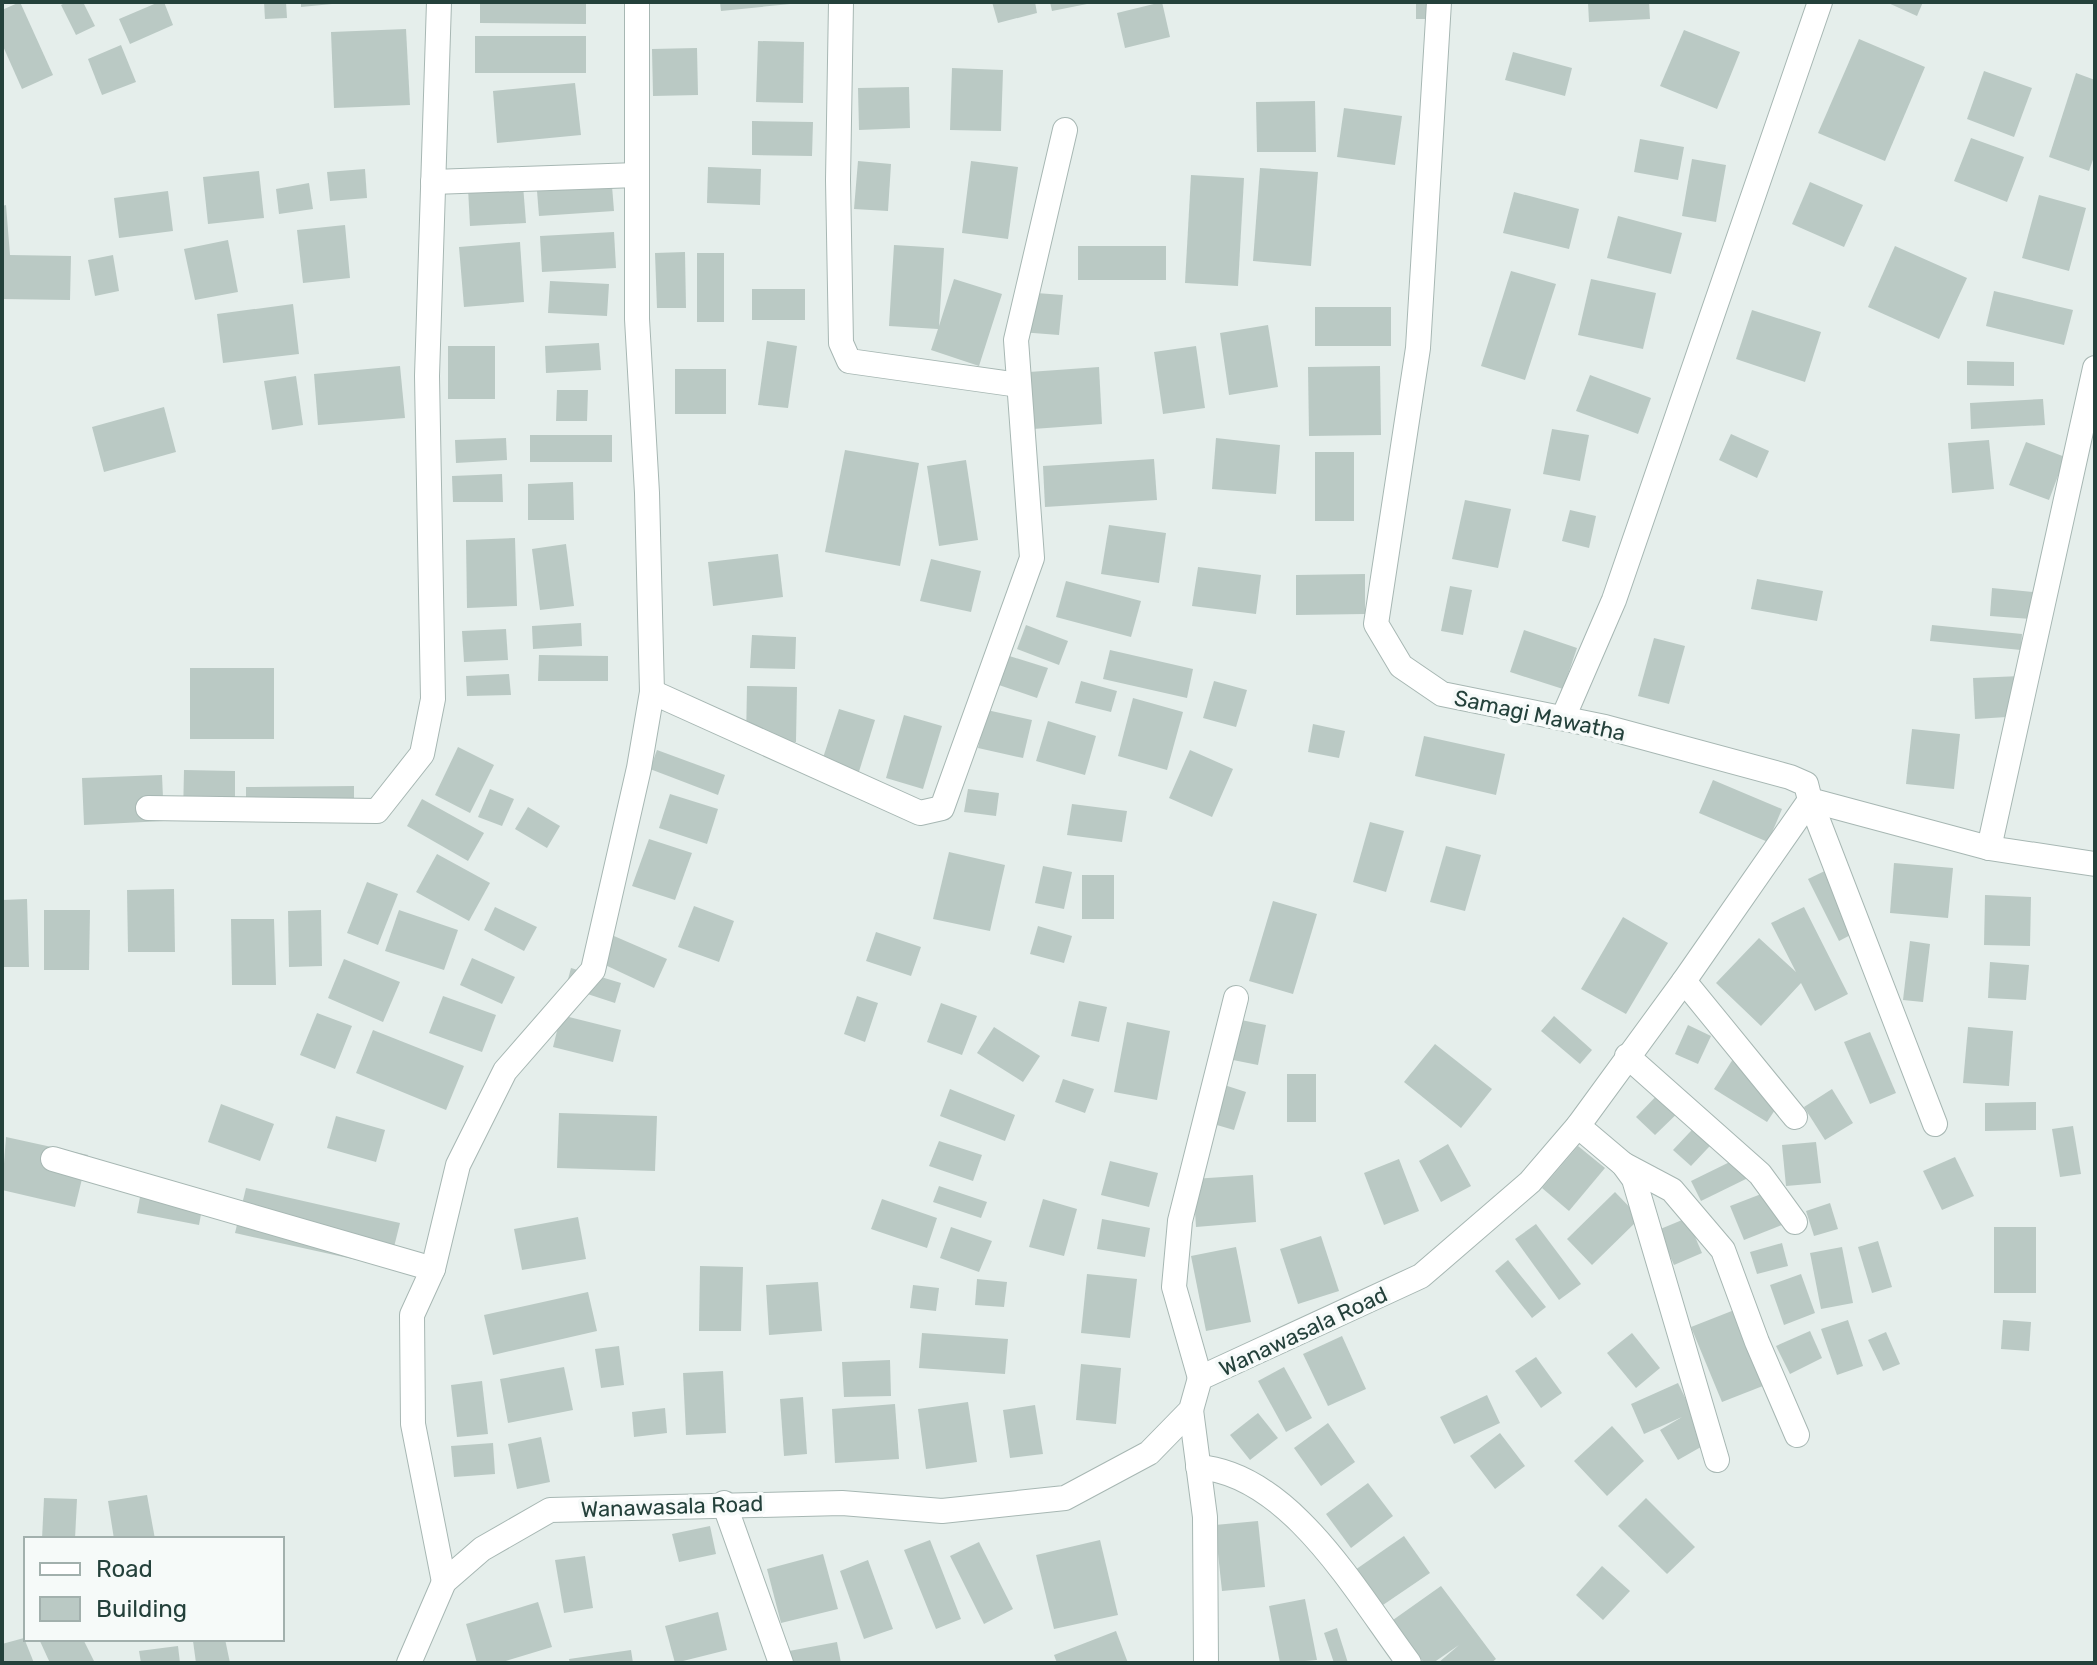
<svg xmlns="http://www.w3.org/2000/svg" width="2097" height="1665" font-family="Rubik,sans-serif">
  <rect width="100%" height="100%" fill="#e5eeeb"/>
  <g fill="#bac9c4">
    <polygon points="20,2 53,75 22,89 2,44 2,10"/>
    <polygon points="67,2 83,2 95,26 76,35 61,5"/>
    <polygon points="159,2 164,2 173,25 130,44 119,19"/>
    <polygon points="264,2 286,2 287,18 265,19"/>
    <polygon points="301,2 332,2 332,4 301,7"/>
    <polygon points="480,2 586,2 586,24 480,23"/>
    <polygon points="720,2 790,2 790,4 721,11"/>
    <polygon points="992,2 1035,2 1037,13 998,23"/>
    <polygon points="1050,2 1091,2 1092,3 1052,11"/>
    <polygon points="1162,2 1170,37 1125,48 1117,13"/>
    <polygon points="1416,2 1438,2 1437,19 1416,19"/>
    <polygon points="1588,2 1649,2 1650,19 1589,22"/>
    <polygon points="1886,2 1923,2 1917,16"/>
    <polygon points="406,29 410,105 334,108 331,32"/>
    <polygon points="1684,30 1740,52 1717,109 1660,86"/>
    <rect x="475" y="36" width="111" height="37"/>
    <polygon points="1859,39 1925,67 1885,161 1818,133"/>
    <polygon points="758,41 804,42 803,103 756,102"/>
    <polygon points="121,45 136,82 102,95 88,59"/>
    <polygon points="697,48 698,95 653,96 652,49"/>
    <polygon points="1513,52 1572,68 1565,96 1505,80"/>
    <polygon points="952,68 1003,70 1001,131 950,130"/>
    <polygon points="1984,71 2032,88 2014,137 1967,119"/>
    <polygon points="2076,73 2095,80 2095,154 2089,171 2049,157"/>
    <polygon points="575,83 581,135 497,143 493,91"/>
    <polygon points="909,87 910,128 859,130 858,88"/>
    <polygon points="1315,101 1316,152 1257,152 1256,102"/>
    <polygon points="1344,108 1402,116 1395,165 1337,157"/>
    <polygon points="752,121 813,122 812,156 752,155"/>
    <polygon points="1971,138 2024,157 2007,202 1954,181"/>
    <polygon points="1640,139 1684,147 1678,180 1634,172"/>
    <polygon points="1692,159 1726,165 1716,222 1682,216"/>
    <polygon points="858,161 891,164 888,211 854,209"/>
    <polygon points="971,161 1018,167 1008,239 962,233"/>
    <polygon points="708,167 761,169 760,205 707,203"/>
    <polygon points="1260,168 1318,172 1311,266 1253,261"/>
    <polygon points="365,169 367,198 330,201 327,172"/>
    <polygon points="259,171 264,218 208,224 203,177"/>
    <polygon points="1191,175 1244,178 1238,286 1185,283"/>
    <polygon points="1810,182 1863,205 1844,247 1792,224"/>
    <polygon points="309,183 313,209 279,214 276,189"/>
    <polygon points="523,185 526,223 470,226 468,188"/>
    <polygon points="612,186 614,211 539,216 537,191"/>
    <polygon points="168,191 173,231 119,238 114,198"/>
    <polygon points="1514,192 1579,209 1569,249 1503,233"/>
    <polygon points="2039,195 2086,208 2069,271 2022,258"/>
    <polygon points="6,205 10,255 71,256 70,300 2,299 2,206"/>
    <polygon points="1618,216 1682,233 1671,274 1607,258"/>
    <polygon points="345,225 350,278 303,283 297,230"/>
    <polygon points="614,232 616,268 542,272 540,236"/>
    <polygon points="228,240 238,292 195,300 184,249"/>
    <polygon points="520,242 524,302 464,307 459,247"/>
    <polygon points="894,245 944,248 939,326 954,279 1002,294 979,366 931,350 938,329 889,326"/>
    <rect x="1078" y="246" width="88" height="34"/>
    <polygon points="1895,246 1967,278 1939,339 1868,307"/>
    <polygon points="685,252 686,308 657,308 655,253"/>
    <rect x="697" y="253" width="27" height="69"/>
    <polygon points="113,255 119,291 95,296 88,260"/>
    <polygon points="1511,271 1556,284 1525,380 1481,366"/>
    <polygon points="1591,279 1656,293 1643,349 1578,335"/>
    <polygon points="550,281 609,284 607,316 548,313"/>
    <rect x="752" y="289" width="53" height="31"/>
    <polygon points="1994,291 2073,310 2064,345 1986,326"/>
    <polygon points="1023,292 1063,295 1059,335 1020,332"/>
    <polygon points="293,304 299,354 223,363 217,314"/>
    <rect x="1315" y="307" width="76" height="39"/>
    <polygon points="1752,310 1821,332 1805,382 1736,359"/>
    <polygon points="1268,325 1278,387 1229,395 1220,333"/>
    <polygon points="767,341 797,346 788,408 758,405"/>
    <polygon points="599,343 601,370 546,373 545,346"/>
    <rect x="448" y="346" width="47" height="53"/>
    <polygon points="1196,346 1205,408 1163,414 1154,352"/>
    <polygon points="1967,361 2014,362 2014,386 1967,385"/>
    <polygon points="400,366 405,418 318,425 314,374"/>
    <polygon points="1380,366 1381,435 1309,436 1308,367"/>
    <polygon points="1099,367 1102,424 1033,429 1029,372"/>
    <rect x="675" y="369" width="51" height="45"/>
    <polygon points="1590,375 1651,398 1638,434 1576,411"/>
    <polygon points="296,376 303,425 272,430 264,381"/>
    <polygon points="557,390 588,390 587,421 556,421"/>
    <polygon points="2043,399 2045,425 1971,429 1970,403"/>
    <polygon points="164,407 176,452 104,472 92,427"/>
    <polygon points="1552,429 1589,435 1580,481 1543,474"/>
    <polygon points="1731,434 1769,451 1757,478 1719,460"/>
    <rect x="530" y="435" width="82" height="27"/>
    <polygon points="506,438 507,460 456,463 455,440"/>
    <polygon points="1216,438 1280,445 1276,494 1212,489"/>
    <polygon points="1989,440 1994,489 1952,493 1948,443"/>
    <polygon points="2026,442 2065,457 2049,500 2009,485"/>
    <polygon points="845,450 919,463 900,566 825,552"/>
    <rect x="1315" y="452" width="39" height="69"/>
    <polygon points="1154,459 1157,500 1045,507 1043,466"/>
    <polygon points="966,460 978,540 939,546 927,466"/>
    <polygon points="502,474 503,502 453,502 452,476"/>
    <polygon points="573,482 574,520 528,520 528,484"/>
    <polygon points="1465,500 1511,509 1498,568 1452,559"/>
    <polygon points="1570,510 1596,516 1589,548 1562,541"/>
    <polygon points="1109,525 1166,533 1159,583 1101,574"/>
    <polygon points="515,538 517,606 467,608 466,540"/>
    <polygon points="566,544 574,606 540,610 532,549"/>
    <polygon points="778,554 783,597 713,606 708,562"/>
    <polygon points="931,559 981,571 971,612 920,601"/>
    <polygon points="1198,567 1261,575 1256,614 1192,606"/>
    <polygon points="1365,574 1365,614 1296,615 1296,575"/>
    <polygon points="1757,579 1823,591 1817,621 1751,609"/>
    <polygon points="1066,581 1141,601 1131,637 1056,617"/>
    <polygon points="1450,586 1472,590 1463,635 1441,631"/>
    <polygon points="1992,588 2033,592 2031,619 1990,616"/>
    <polygon points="581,623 582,646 533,649 532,626"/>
    <polygon points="1026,625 1068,641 1059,665 1017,649"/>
    <polygon points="1932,625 2022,634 2021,650 1930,641"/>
    <polygon points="506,629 508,660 464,662 462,631"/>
    <polygon points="1524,630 1577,648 1563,689 1510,672"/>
    <polygon points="752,635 796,637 795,669 750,668"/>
    <polygon points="1654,638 1685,646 1669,704 1638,696"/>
    <polygon points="1110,650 1193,669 1187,698 1103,679"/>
    <polygon points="1003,654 1048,668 1037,698 993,683"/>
    <polygon points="539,655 608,656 608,681 538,681"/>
    <rect x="190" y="668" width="84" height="71"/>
    <polygon points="509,674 511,695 467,696 466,676"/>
    <polygon points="2021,676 2023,716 1975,719 1973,678"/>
    <polygon points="1081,681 1117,691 1111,712 1075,703"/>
    <polygon points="1214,681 1247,690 1236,727 1203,718"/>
    <polygon points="747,686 797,687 796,742 746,741"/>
    <polygon points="1133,698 1183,712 1167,770 1118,756"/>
    <polygon points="839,709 875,720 857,778 820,767"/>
    <polygon points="987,710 1032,720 1023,758 978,748"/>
    <polygon points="904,715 942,726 923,789 886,778"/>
    <polygon points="1048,721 1096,736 1085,775 1036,761"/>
    <polygon points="1313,724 1345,731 1339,758 1308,752"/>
    <polygon points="1912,729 1960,734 1954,789 1906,784"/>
    <polygon points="1424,736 1505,754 1496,795 1415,776"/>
    <polygon points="458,747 494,765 470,813 435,795"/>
    <polygon points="657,750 725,775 718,795 650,769"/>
    <polygon points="1190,750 1233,769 1212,817 1169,798"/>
    <polygon points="184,770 235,771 235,817 183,816"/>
    <polygon points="162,775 164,821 84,825 82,778"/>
    <polygon points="1713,780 1782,809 1768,842 1699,813"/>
    <polygon points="354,786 354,819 246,820 246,787"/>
    <polygon points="490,789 514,799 502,826 478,817"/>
    <polygon points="968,789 999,793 996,816 964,812"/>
    <polygon points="670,794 718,809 707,844 659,828"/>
    <polygon points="422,799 484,833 468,861 407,826"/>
    <polygon points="1072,804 1127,811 1122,842 1067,835"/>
    <polygon points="528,807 560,826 547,848 515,829"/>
    <polygon points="1370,822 1404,831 1386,892 1353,882"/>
    <polygon points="649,839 692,853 675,900 632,886"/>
    <polygon points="1446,846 1481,855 1465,911 1430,902"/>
    <polygon points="949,852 1005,865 990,931 933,919"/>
    <polygon points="437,854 490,883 469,921 416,892"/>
    <polygon points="1894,863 1953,868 1948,918 1890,913"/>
    <polygon points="1043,866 1072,872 1064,909 1035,903"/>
    <polygon points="1831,868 1862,929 1839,941 1808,879"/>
    <rect x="1082" y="875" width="32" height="44"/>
    <polygon points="367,882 398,894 378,945 347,933"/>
    <polygon points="174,889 175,952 128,952 127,890"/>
    <polygon points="1985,895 2031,897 2030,946 1984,945"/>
    <polygon points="27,899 29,967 2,967 2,900"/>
    <polygon points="1273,901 1317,914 1293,994 1249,981"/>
    <polygon points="694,906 734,921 719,962 678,947"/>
    <polygon points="495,907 537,927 524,951 484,930"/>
    <polygon points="1804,907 1848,994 1815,1011 1801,983 1761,1026 1716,983 1759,938 1796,972 1771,923"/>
    <polygon points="44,910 90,910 89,970 44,970"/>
    <polygon points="321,910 322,966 289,967 288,911"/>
    <polygon points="399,910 458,930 444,970 385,951"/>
    <polygon points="1623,917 1668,943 1626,1014 1581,989"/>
    <polygon points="231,919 274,919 276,985 232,985"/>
    <polygon points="1038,926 1072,936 1064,963 1030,954"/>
    <polygon points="876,932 921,947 911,976 866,961"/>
    <polygon points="614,936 667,959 654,988 601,963"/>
    <polygon points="1910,941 1930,944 1923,1002 1903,1000"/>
    <polygon points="472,958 515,977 502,1004 460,985"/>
    <polygon points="344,959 400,982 383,1022 328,998"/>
    <polygon points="1990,962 2029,965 2026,1000 1988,998"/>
    <polygon points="571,968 621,983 615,1003 566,987"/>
    <polygon points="443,996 496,1015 482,1052 429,1033"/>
    <polygon points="857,996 878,1003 865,1042 844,1034"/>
    <polygon points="1079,1001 1107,1007 1099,1042 1071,1036"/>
    <polygon points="941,1003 977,1016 962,1055 927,1042"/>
    <polygon points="317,1013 352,1026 335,1069 300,1055"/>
    <polygon points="561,1015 621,1030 613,1062 553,1047"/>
    <polygon points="1554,1016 1592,1050 1580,1064 1541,1031"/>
    <polygon points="1236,1019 1266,1025 1258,1065 1228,1059"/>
    <polygon points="1127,1022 1170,1031 1157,1100 1114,1092"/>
    <polygon points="1688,1025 1711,1036 1698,1064 1675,1054"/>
    <polygon points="994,1027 1040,1056 1023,1082 977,1053"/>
    <polygon points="1968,1027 2013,1031 2009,1086 1963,1083"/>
    <polygon points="373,1030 464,1066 446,1110 356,1073"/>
    <polygon points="1870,1032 1896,1093 1870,1104 1844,1042"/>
    <polygon points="1435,1044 1492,1089 1461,1128 1404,1082"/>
    <polygon points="1733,1059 1786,1093 1767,1122 1714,1089"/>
    <rect x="1287" y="1074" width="29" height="48"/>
    <polygon points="1063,1079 1094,1089 1085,1113 1055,1102"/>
    <polygon points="1215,1082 1246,1092 1234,1130 1203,1121"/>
    <polygon points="1667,1085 1687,1104 1655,1135 1636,1117"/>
    <polygon points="950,1089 1015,1115 1005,1141 940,1116"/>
    <polygon points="1832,1089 1853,1123 1825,1140 1804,1107"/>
    <polygon points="2036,1102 2036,1130 1985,1131 1985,1103"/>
    <polygon points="221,1104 274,1124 260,1161 208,1142"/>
    <polygon points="559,1113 657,1116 655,1171 557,1168"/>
    <polygon points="1706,1115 1724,1131 1691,1166 1673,1150"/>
    <polygon points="336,1116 385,1130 376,1162 327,1148"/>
    <polygon points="2073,1126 2081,1174 2060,1177 2052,1129"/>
    <polygon points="6,1137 88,1155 75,1207 2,1190"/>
    <polygon points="939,1141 982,1155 973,1181 929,1166"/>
    <polygon points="1816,1142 1821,1183 1786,1186 1782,1145"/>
    <polygon points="1448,1144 1471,1186 1441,1202 1419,1161"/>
    <polygon points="1578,1146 1605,1168 1569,1211 1542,1188"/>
    <polygon points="1740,1157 1750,1177 1701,1201 1691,1181"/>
    <polygon points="1955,1157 1974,1196 1942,1210 1923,1171"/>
    <polygon points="1399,1159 1419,1211 1384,1225 1364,1173"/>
    <polygon points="1110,1161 1158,1173 1149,1207 1101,1195"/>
    <polygon points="1253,1175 1256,1222 1196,1227 1193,1179"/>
    <polygon points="143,1181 205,1193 199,1225 137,1213"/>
    <polygon points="939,1186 987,1202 981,1218 933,1202"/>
    <polygon points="246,1188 400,1223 389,1267 235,1233"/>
    <polygon points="1769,1191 1782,1225 1744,1240 1730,1206"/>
    <polygon points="1615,1192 1640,1218 1592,1265 1567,1239"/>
    <polygon points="882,1199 937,1218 927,1248 871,1229"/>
    <polygon points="1043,1199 1077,1209 1064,1256 1029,1247"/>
    <polygon points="1830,1203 1838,1229 1814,1236 1806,1211"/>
    <polygon points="578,1217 586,1259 522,1270 514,1229"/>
    <polygon points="1687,1218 1702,1253 1674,1265 1658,1230"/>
    <polygon points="1102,1219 1150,1228 1145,1257 1097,1249"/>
    <polygon points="1536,1224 1581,1284 1559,1300 1515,1239"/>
    <polygon points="951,1227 992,1241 979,1272 940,1258"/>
    <rect x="1994" y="1227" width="42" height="66"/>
    <polygon points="1321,1236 1339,1291 1298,1304 1280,1249"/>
    <polygon points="1878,1241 1892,1287 1872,1293 1858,1247"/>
    <polygon points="1782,1243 1788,1266 1757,1274 1750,1252"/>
    <polygon points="1236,1247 1251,1322 1206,1331 1191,1256"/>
    <polygon points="1842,1247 1853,1303 1821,1309 1810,1253"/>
    <polygon points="1508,1260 1546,1307 1532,1318 1495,1271"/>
    <polygon points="700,1266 743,1267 741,1331 699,1331"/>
    <polygon points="1087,1274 1137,1279 1130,1338 1081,1333"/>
    <polygon points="1801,1274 1815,1313 1784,1325 1770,1285"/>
    <polygon points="977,1279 1007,1282 1004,1307 975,1305"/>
    <polygon points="818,1282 822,1331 769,1335 766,1285"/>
    <polygon points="913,1285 939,1288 936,1311 910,1308"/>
    <polygon points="588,1292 597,1331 493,1355 484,1315"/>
    <polygon points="1742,1307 1773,1382 1722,1402 1691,1327"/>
    <polygon points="1848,1320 1863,1366 1837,1375 1821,1329"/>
    <polygon points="2003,1320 2031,1322 2029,1351 2001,1349"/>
    <polygon points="1810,1331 1822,1358 1790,1374 1776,1346"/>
    <polygon points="1886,1332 1900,1364 1883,1371 1868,1340"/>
    <polygon points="922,1333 1008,1339 1005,1374 919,1368"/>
    <polygon points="1632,1333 1660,1368 1636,1388 1607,1353"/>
    <polygon points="1342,1336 1366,1389 1328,1406 1303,1354"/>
    <polygon points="619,1346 624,1385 601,1388 595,1349"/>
    <polygon points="1536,1357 1562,1393 1541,1408 1515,1371"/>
    <polygon points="890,1360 891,1396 844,1397 842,1362"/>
    <polygon points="1081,1364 1121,1368 1116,1424 1076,1420"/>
    <polygon points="564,1367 573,1410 508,1423 500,1379"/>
    <polygon points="1284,1367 1312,1418 1286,1432 1258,1381"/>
    <polygon points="723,1371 726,1433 686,1435 683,1373"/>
    <polygon points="482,1381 488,1434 457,1437 451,1385"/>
    <polygon points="1678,1383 1692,1412 1715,1439 1678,1460 1660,1430 1682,1417 1644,1434 1631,1404"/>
    <polygon points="1487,1395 1500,1423 1454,1444 1440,1417"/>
    <polygon points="803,1397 807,1454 784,1456 780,1399"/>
    <polygon points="968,1402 977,1462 926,1469 918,1409"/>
    <polygon points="895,1404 899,1459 835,1463 832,1409"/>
    <polygon points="1035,1405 1043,1454 1010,1458 1003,1410"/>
    <polygon points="665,1408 667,1433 634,1437 632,1412"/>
    <polygon points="1258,1413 1278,1438 1250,1460 1230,1435"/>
    <polygon points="1328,1423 1355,1462 1321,1486 1294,1448"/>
    <polygon points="1612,1426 1644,1461 1607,1496 1574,1461"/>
    <polygon points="1500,1433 1525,1466 1495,1489 1470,1456"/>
    <polygon points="541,1437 550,1482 517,1489 508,1444"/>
    <polygon points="493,1443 495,1474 454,1477 451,1446"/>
    <polygon points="1368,1483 1393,1516 1351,1548 1326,1514"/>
    <polygon points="147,1495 155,1539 114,1539 108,1501"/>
    <polygon points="44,1498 77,1499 75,1539 42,1539"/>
    <polygon points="1646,1498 1695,1547 1667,1574 1618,1526"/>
    <polygon points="1258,1521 1265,1587 1222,1591 1215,1525"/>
    <polygon points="710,1526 716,1554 679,1562 672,1534"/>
    <polygon points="1404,1536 1430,1573 1380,1607 1355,1570"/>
    <polygon points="930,1540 961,1619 936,1629 904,1550"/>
    <polygon points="1100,1540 1118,1615 1054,1629 1036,1555"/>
    <polygon points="979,1542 1013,1609 984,1624 950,1556"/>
    <polygon points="823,1554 838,1609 781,1623 767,1569"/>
    <polygon points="585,1556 593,1608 564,1613 555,1560"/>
    <polygon points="868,1560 893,1629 864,1639 840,1571"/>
    <polygon points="1602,1566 1630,1591 1603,1620 1576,1595"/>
    <polygon points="1441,1586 1496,1659 1491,1663 1438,1663 1459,1645 1433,1663 1424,1663 1393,1620"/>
    <polygon points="1305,1599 1317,1660 1280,1663 1269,1606"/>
    <polygon points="538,1602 552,1647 499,1663 477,1663 466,1624"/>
    <polygon points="718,1612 727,1650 675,1663 665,1626"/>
    <polygon points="1337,1628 1348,1663 1334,1663 1324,1633"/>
    <polygon points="1116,1631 1128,1663 1057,1663 1054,1655"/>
    <polygon points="24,1638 34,1663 2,1663 2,1644"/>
    <polygon points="39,1639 83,1639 95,1663 50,1663"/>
    <polygon points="198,1639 225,1639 230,1663 196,1663 193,1641"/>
    <polygon points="837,1642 841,1663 792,1663 789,1651"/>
    <polygon points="178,1646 180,1663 141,1663 139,1651"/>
    <polygon points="631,1650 633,1663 570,1663 569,1659"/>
  </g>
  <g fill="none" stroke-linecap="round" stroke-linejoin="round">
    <defs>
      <g id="minor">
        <polyline points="841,2 838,180 841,343 849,361 1019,385"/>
        <polyline points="1439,2 1418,348 1376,624 1401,666 1442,694 1605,727 1790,777 1806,784 1810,800 1989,848 2095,864"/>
        <polyline points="433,182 637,175"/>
        <polyline points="652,692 920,813 942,808 1032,558 1016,340 1065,130"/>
        <polyline points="1563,718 1614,600 1820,2"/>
        <polyline points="1810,800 1935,1124"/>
        <polyline points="148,808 377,811 422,754 433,699 427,376 439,2"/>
        <polyline points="1989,848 2095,368"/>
        <polyline points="1684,981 1795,1117"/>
        <polyline points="1627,1056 1760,1174 1795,1222"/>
        <polyline points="1578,1126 1623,1164 1634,1179 1717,1460"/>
        <polyline points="53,1159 433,1269"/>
        <polyline points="1623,1164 1672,1190 1723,1250 1757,1342 1797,1435"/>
        <polyline points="1200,1378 1174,1287 1180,1221 1236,998"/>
        <polyline points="1191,1410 1205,1517 1206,1663"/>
        <path d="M1198 1467C1291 1474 1357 1594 1409 1663"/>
        <polyline points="724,1503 781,1663"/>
        <polyline points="444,1582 413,1424 412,1315 433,1269 458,1165 505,1071 593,970 639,768 652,692 647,493 637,319 637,2"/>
        <polyline points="409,1663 444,1582 482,1549 550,1510 842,1503 942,1511 1065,1498 1149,1453 1191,1410 1200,1378 1421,1276 1530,1182 1578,1126 1684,981 1810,800"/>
      </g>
    </defs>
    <use href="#minor" stroke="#a7b7b3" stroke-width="26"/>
    <use href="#minor" stroke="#fff" stroke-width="24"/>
  </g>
  <g text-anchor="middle" stroke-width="7" stroke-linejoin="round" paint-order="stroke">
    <g font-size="22" fill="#24413b" stroke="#f6faf9">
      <text transform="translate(1540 715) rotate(12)" y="8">Samagi Mawatha</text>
      <text transform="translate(1303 1331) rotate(-25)" y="8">Wanawasala Road</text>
      <text transform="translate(672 1506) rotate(-2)" y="8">Wanawasala Road</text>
    </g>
  </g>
  <rect width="2097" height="1665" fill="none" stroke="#24413b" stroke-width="8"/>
  <rect x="24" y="1537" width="260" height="104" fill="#f6faf9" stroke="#a2b0ad" stroke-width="2"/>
  <rect x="40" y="1563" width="40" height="12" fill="#ffffff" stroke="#a2b0ad" stroke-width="2"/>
  <text x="96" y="1577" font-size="24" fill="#24413b">Road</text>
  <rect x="40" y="1597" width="40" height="24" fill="#bac9c4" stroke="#a2b0ad" stroke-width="2"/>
  <text x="96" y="1617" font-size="24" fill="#24413b">Building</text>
</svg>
